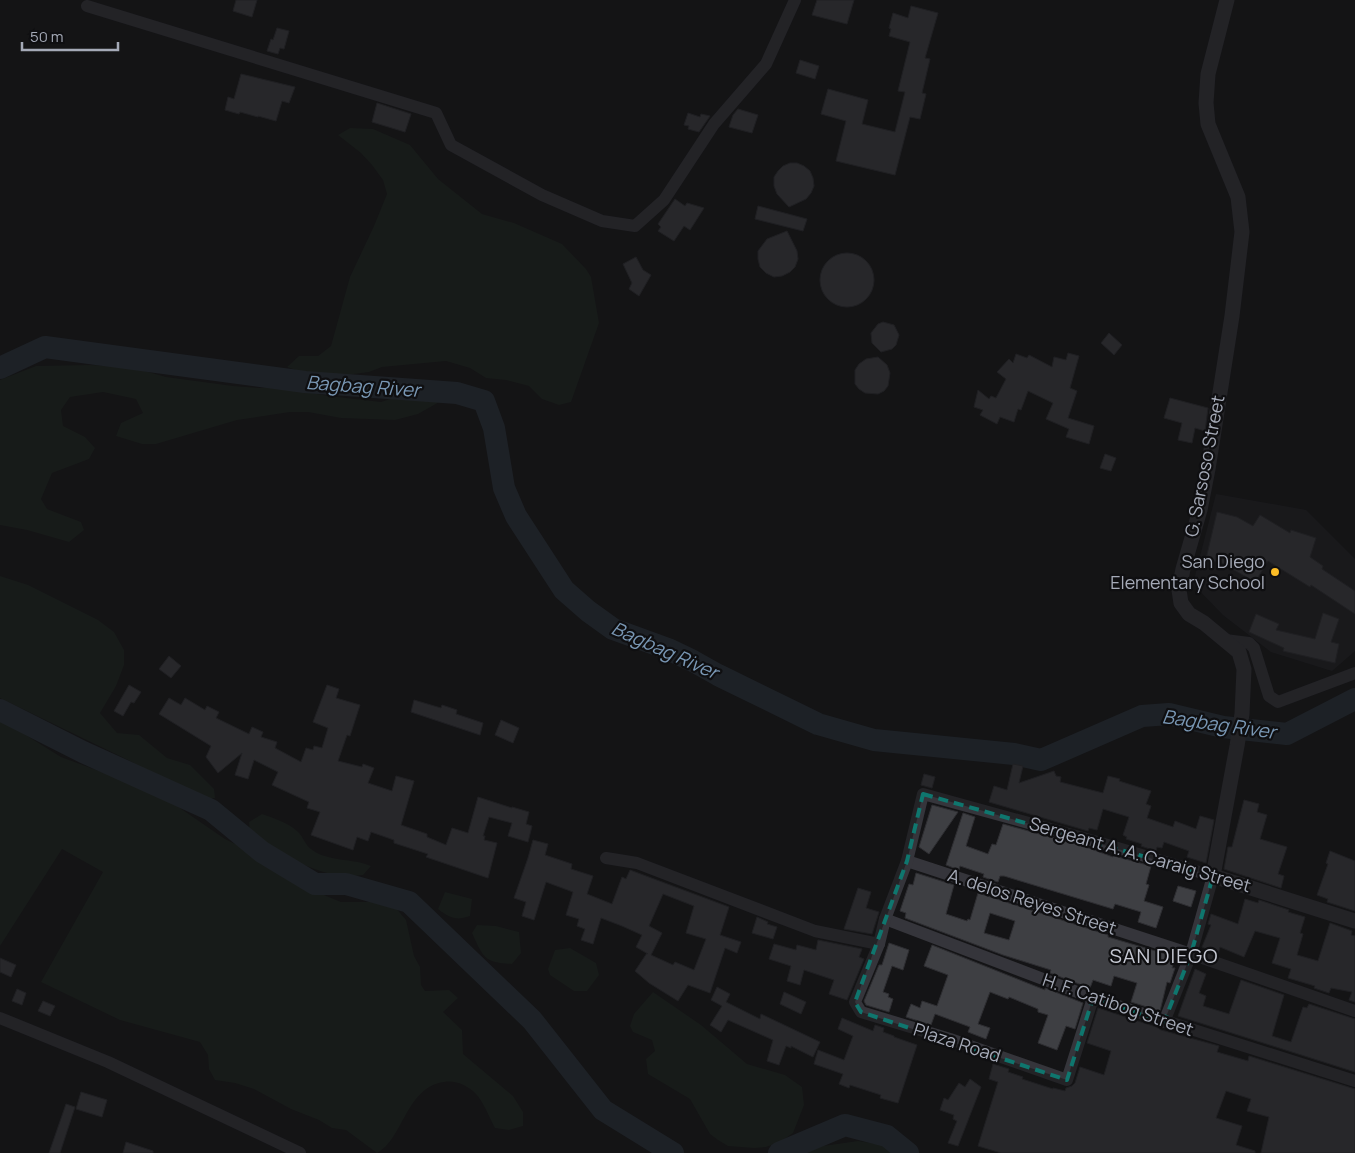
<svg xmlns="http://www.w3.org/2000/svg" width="1355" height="1153" font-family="Manrope,sans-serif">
  <rect width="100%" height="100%" fill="#141416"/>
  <polygon fill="#202023" points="1216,494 1306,510 1355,559 1355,651 1332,671 1271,652 1223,615 1193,584"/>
  <g fill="#1c241d">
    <polygon points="350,128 373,129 410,145 438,179 482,214 514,223 562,244 586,269 591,277 599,323 571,402 559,405 542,399 529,386 506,380 486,378 470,368 446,361 382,367 369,372 331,377 314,376 287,367 299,356 318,356 331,346 350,277 374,226 387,194 383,180 372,165 361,153 338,135"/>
    <polygon points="90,365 130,367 166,377 233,386 259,388 275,387 329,396 381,402 408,393 429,388 441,401 418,414 395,420 341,418 308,412 290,412 237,420 156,444 142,444 116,436 121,423 143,413 136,399 103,392 70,397 61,410 63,426 85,437 95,448 89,459 52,473 41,499 47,509 81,522 84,530 69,542 27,530 0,525 0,380 36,366"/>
    <polygon points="0,576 28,585 98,620 114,632 124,650 124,665 116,686 100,713 117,733 139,735 167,758 190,765 214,789 215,798 204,799 186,791 128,760 0,698"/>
    <path d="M0 719 61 757 118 778 177 806 225 839 253 853 297 884 341 902H378L395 907 406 920 414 956 420 967 421 985 425 991 449 990 458 998 443 1012 462 1030 463 1054 513 1096 523 1112V1126L509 1130 495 1128C489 1117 484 1103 476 1094 468 1086 456 1080 444 1082 406 1087 403 1140 377 1153L346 1130 332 1128 319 1120 291 1109 254 1089 235 1083 215 1080 209 1069 208 1055 200 1042 120 1020 41 982 103 872 62 849 0 946Z"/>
    <path d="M262 814C273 818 287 822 297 831 303 836 305 845 311 849 327 862 353 858 371 866L363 875C322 882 283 854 250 833L249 822Z"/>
    <path d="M445 892 472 899 470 916C456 921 450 918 438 909Z"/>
    <path d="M477 925 496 926 519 932 521 953 512 964C484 963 483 957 472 933Z"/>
    <polygon points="570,948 596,963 599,975 587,991 574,991 550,975 548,969 555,950"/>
    <polygon points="653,992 701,1025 747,1064 785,1075 802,1087 804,1105 793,1133 780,1142 766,1147 754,1148 728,1146 718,1140 710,1134 690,1099 648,1074 646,1059 655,1051 652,1040 633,1032 630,1026 634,1014"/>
    <polygon points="858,1141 882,1145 895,1153 800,1153 823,1146"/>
  </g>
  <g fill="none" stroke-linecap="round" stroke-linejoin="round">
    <g stroke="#29323a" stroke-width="22">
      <polyline points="0,368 45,347 305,382 457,393 484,401 494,428 504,488 516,516 564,590 588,611 613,629 668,649 693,661 718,675 818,724 874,740 1014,754 1041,760 1142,716 1169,714 1223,727 1287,734 1355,699"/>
      <polyline points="0,710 83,752 211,810 262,852 315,884 346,884 409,902 532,1020 603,1110 673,1153"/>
      <polyline points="779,1153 845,1125 887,1136 908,1153"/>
    </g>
  </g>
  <g fill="#3e3f43" stroke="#2e2e32" fill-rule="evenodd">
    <polygon points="236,0 257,0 252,17 233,11"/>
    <polygon points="817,0 854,0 847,24 812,15"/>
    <polygon points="911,6 938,13 925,58 930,59 922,93 926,94 920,119 910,117 895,175 836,161 846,121 821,114 828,89 868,100 862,124 895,132 905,92 898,91 910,42 889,36 891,29 889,28 893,13 908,18"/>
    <polygon points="277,28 289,31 284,49 280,48 278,54 267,51 271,39 273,40"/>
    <polygon points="800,60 819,66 815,79 796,73"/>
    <polygon points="241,74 295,87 289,103 282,101 276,121 258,116 258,117 240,112 239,114 225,110 228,97 234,99"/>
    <polygon points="377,103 411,114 405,132 372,122"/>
    <polygon points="738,109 758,115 752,133 729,127 733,115"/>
    <polygon points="688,113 700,117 701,114 710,116 699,132 688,129 689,126 684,125"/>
    <polygon points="790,163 797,163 804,166 810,171 813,178 814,186 811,193 806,199 789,207 777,194 774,186 774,177 778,171 783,166"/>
    <polygon points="675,199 685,206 687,203 704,208 690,230 684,226 674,241 658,231 661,227 658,224"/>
    <polygon points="758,206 807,219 803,231 755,219"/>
    <polygon points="787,231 797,251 798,259 795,267 790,272 782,276 774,277 766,273 760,267 758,259 758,251 767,239"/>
    <circle cx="847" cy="280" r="27"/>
    <polygon points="636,257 643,270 651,275 639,296 629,289 632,283 623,264"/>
    <polygon points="883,322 894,325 899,335 896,345 892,349 881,352 872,343 871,333 878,324"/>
    <polygon points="1109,333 1122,345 1114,355 1101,343"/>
    <polygon points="1068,353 1079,356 1070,388 1077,391 1068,418 1094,426 1089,444 1066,437 1069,429 1046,419 1053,403 1028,391 1021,410 1018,409 1014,422 1000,417 997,424 980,415 983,410 974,407 978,390 989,399 991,396 996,398 1006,379 997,372 1009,359 1013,363 1016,354 1027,358 1029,355 1052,367 1054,357 1066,360"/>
    <polygon points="878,357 887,365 890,373 888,386 884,391 878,394 865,393 859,389 855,384 855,370 859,364 866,359"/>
    <polygon points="1170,398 1208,408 1205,431 1195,428 1192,443 1178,440 1182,423 1164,418"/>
    <polygon points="1105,454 1116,458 1111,471 1100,468"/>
    <polygon points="1217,512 1237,517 1253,526 1260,515 1290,533 1291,530 1316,538 1310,557 1323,566 1322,569 1355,591 1355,614 1311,585 1310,587 1268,561 1255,582 1224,564 1206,559"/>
    <polygon points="1323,613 1339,619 1331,642 1339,644 1335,663 1283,651 1284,648 1249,632 1256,614 1279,624 1276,630 1315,639"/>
    <polygon points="169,656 181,666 171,678 159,669"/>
    <polygon points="129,685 141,692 134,703 131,702 123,716 114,711"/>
    <polygon points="327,685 339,689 336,698 360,705 350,736 347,735 338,761 362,767 363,764 374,768 368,783 392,791 396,776 414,781 401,825 427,834 427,837 446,845 452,828 468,833 478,797 512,808 512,807 529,812 526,824 532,826 528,842 508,836 512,823 489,817 483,836 485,836 484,840 497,843 488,878 426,857 428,854 394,843 394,840 371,832 368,841 357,837 353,850 311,835 320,812 307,808 309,802 272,785 278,772 254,760 248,779 235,775 242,753 218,773 206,757 211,746 159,714 169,698 181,705 185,698 205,710 207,706 219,712 216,718 249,734 252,727 263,732 261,737 277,742 275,748 301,762 306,748 313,750 314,746 322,748 328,728 313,722"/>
    <polygon points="414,700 441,708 442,705 457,710 456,714 483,723 480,735 411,712"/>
    <polygon points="501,720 519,728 513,743 495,735"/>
    <polygon points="1013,764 1023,766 1019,783 1054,771 1056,776 1061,777 1060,782 1103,793 1108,776 1120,779 1119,781 1151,791 1146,804 1151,806 1147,818 1173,827 1175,821 1196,829 1200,816 1214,820 1206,863 1187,857 1189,851 1164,842 1162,848 1157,847 1156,851 1141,846 1142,844 1126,839 1127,837 1123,835 1129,817 1103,809 1097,830 1089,828 1088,831 989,802 994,786 1007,790"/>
    <polygon points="924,774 935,777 932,788 921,785"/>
    <polygon points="1244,800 1259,804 1257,812 1267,815 1260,839 1287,847 1278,874 1284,876 1281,888 1224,869 1228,847 1232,847"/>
    <polygon points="932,805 958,812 929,854 919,847"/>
    <polygon points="963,813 975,817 966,846 988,854 992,844 996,845 1003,824 1083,846 1113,857 1114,856 1151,866 1146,884 1149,885 1144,901 1163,907 1156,928 1138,922 1141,912 1115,904 1113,909 1004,876 1000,876 998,882 983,877 984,874 960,866 959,870 946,865"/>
    <path d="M533 840 548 844 545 855 572 864 571 869 593 876 587 894 612 904 622 877 626 879 630 870 729 907 720 935 741 942 737 953 725 948 710 993 688 985 678 1001 649 983 635 971 647 953 648 954 636 947 642 935 622 926 601 918 593 944 581 940 585 929 577 926 579 919 566 915 573 892 546 882 534 920 522 916 526 902 514 898 528 858ZM663 894 694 906 686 933 706 939 694 970 675 962 673 965 651 955 662 933 649 926Z"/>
    <polygon points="1330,851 1355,861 1355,911 1327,902 1328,899 1317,895 1328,864 1326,863"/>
    <path d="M916 873 954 885 946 914 967 921 968 919 970 920 978 893 1108 935V937L1176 957 1172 968H1175L1170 983 1167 982 1160 1011 1131 1002 1137 983 1114 976 1111 986 1093 980 1090 988 1050 973 1051 970 1003 955 905 918 906 913 900 911 909 884 913 885ZM990 913 1015 921 1009 940 984 933Z"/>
    <polygon points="1178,886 1196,891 1191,907 1173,901"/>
    <polygon points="858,888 871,892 866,908 879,912 872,934 844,929"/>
    <polygon points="1245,899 1258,903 1259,900 1289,910 1288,912 1305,917 1300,933 1303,934 1297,955 1318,961 1330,923 1352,931 1351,935 1355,936 1355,1002 1349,1000 1352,992 1331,988 1329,993 1314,988 1315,986 1288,978 1291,969 1272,963 1280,938 1255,931 1244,957 1220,947 1218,954 1202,947 1211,925 1208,924 1211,914 1238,924"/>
    <polygon points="757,917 768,922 767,924 777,927 773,939 752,933"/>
    <polygon points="818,940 862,949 859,957 864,959 847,1000 829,994 834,980 804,970 800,985 787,981 791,966 769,959 774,944 796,950 797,945 816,950"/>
    <polygon points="889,943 909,950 903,970 892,966 883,992 889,994 888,997 893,999 889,1012 866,1005 864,1001 879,965 882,965"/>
    <polygon points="932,945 1045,990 1045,988 1083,1003 1075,1029 1066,1026 1057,1050 1038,1043 1048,1015 1038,1012 1038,1009 1009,997 1008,999 990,992 978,1024 990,1028 986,1039 968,1032 970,1027 935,1014 931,1025 906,1017 911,1004 920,1008 922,1001 937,1006 948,975 924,966"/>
    <polygon points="0,958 16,965 11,977 0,972"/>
    <polygon points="1195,969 1206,974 1199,993 1206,996 1203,1006 1229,1014 1241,980 1284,995 1272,1036 1291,1042 1303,1007 1307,1008 1309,1004 1355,1019 1355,1072 1178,1016"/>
    <polygon points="717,987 730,994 726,1002 760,1019 761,1014 820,1042 813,1057 791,1046 791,1048 786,1046 779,1065 767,1061 773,1040 728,1020 721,1032 710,1025 722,1006 711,1000"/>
    <polygon points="17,989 26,993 22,1005 12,1001"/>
    <polygon points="784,992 806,1002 801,1014 780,1004"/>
    <polygon points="43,1001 55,1006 50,1016 38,1011"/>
    <polygon points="1098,1008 1156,1027 1161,1030 1219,1046 1217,1052 1248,1061 1249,1056 1355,1089 1355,1153 1261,1153 1269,1117 1247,1111 1251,1099 1226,1091 1216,1118 1242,1126 1236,1145 1255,1151 1255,1153 1001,1153 978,1146 998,1082 989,1079 993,1064 1009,1069 1008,1072 1023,1077 1022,1079 1053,1089 1053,1088 1065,1091 1066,1088 1072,1086 1075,1083 1080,1067 1104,1075 1111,1051 1087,1043"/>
    <polygon points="842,1018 873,1031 875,1025 884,1028 883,1032 894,1036 894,1037 917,1045 898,1103 880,1098 881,1095 850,1085 849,1088 839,1084 843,1074 814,1064 818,1050 844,1060 853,1036 838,1029"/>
    <polygon points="970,1079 981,1087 958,1146 948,1143 957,1121 953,1119 954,1115 940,1110 944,1098 948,1100 959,1083 965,1087"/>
    <polygon points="81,1092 107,1100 102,1117 76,1109"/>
    <polygon points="66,1104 75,1107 60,1153 49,1153"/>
    <polygon points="126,1142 153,1151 153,1153 123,1153"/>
  </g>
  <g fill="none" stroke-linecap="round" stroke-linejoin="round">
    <g stroke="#35353b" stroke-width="12">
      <polyline points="87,6 436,113 451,145 542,195 602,221 635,226 664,200 714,124 766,64 795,0"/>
      <polyline points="1225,640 1249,643 1254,648 1269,696 1278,702 1355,673"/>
      <polyline points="606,858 637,863 815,931 879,944"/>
      <polyline points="907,861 1191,954 1355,1011"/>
      <polyline points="885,919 1093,998 1355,1081"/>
      <polyline points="1093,998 1067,1080 950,1039 861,1012 855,1002 879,944 885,919 907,861 923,794 1094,841 1213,876 1191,954 1164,1022"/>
      <polyline points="0,1018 108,1062 300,1153"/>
    </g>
    <polyline stroke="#35353b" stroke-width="15" points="1227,0 1208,74 1206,103 1208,124 1238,197 1242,232 1232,316 1208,469 1200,510 1183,569 1179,590 1181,603 1189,614 1204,623 1239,652 1244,669 1242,714 1237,746 1213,876 1355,921"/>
  </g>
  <path d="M0 0H1355V1153H0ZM923 794 1213 876 1191 954 1164 1022 1093 998 1067 1080 861 1012 855 1002 907 861Z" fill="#141416" fill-opacity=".55" fill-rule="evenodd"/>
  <path fill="none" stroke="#0f766e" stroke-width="4" stroke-dasharray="10 6" stroke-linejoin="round" d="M923 794 1213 876 1191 954 1164 1022 1093 998 1067 1080 861 1012 855 1002 907 861Z"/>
  <circle fill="#fcbc26" stroke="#0f0f11" stroke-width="2" cx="1275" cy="572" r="5"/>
  <g text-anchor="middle" stroke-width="4.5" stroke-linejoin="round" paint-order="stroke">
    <g font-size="18" fill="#a5aab7" stroke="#0f0f11">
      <text transform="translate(1205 466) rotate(-79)" y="6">G. Sarsoso Street</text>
      <text transform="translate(1140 855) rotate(16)" y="6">Sergeant A. A. Caraig Street</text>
      <text transform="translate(1032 902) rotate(18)" y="6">A. delos Reyes Street</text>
      <text transform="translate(1118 1005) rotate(19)" y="6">H. F. Catibog Street</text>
      <text transform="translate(957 1043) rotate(18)" y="6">Plaza Road</text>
    </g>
    <g font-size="18" fill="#a5aab7" stroke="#0f0f11" text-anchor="end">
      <text x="1265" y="568">San Diego<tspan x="1265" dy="21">Elementary School</tspan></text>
    </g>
    <g font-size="19" font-style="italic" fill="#7997b4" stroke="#0f0f11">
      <text transform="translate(363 386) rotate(4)" y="7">Bagbag River</text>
      <text transform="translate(665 650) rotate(24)" y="7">Bagbag River</text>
      <text transform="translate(1219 724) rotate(8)" y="7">Bagbag River</text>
    </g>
    <g font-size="20" letter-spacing="1" fill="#c6c9d3" stroke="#0f0f11">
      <text x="1164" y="963">SAN DIEGO</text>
    </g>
  </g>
  <path d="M22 42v8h96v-8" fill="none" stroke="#a5aab7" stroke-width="2.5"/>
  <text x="30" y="42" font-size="15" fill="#a5aab7" stroke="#0f0f11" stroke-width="4" paint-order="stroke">50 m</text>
</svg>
